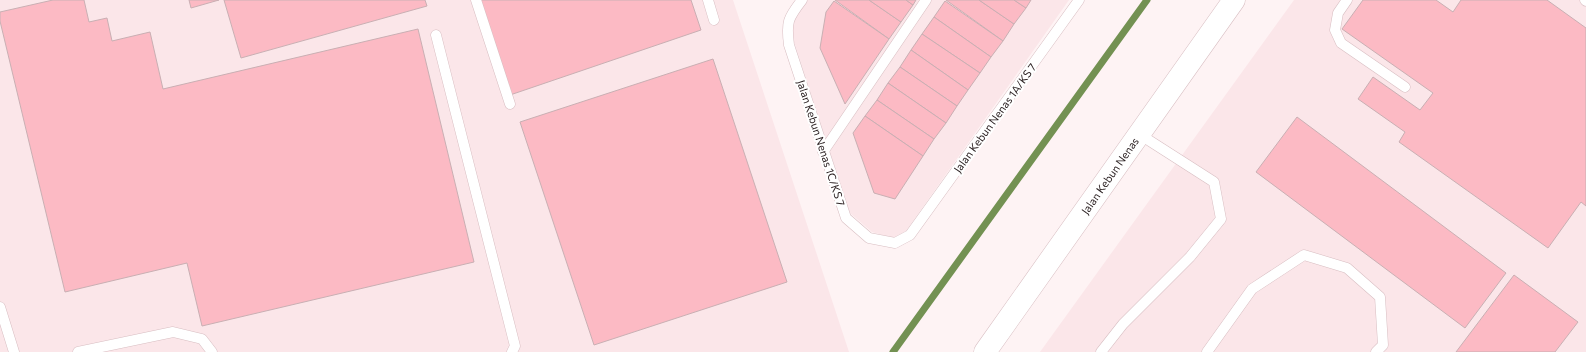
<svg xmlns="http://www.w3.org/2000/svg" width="1586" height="352" font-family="Commissioner,sans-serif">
  <rect width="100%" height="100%" fill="#fef3f4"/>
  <g fill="#fbe6e9">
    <polygon points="0,0 733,0 849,352 0,352"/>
    <polygon points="808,0 1069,0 906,231 893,238 872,232 850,213 793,39 793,20"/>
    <polygon points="1294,0 1586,0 1586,352 1040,352"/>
  </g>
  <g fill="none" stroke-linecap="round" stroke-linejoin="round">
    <polyline stroke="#739152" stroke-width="7" points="893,352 1147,0"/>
  </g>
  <g fill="#fcbac4" stroke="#c9afb3">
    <polygon points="53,0 84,0 89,22 107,18 112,41 150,32 163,89 418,29 474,262 202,326 187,263 65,292 0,21 0,12"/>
    <polygon points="189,0 219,0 191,8"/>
    <polygon points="224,0 425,0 427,6 241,58"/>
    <polygon points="477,0 691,0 701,30 510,95"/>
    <polygon points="835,0 869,0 901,22 889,39"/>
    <polygon points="869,0 906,0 913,5 901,22"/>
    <polygon points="906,0 916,0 913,5"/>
    <polygon points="946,0 979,0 1014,24 1003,41"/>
    <polygon points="979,0 1014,0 1026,8 1014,24"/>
    <polygon points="1014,0 1031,0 1026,8"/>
    <polygon points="1363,0 1436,0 1453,12 1461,0 1547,0 1586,28 1586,206 1581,202 1548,248 1399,142 1405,132 1358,99 1373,77 1420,110 1433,93 1342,29"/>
    <polygon points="834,1 889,39 845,104 820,48 826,12"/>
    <polygon points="945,1 1003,41 991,57 934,17"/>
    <polygon points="934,17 991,57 980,73 922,34"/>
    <polygon points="922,34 980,73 968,90 911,50"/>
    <polygon points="911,50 968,90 957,106 900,67"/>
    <polygon points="713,59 787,282 594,345 520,122"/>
    <polygon points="900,67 957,106 946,123 888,83"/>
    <polygon points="888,83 946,123 934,139 877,100"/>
    <polygon points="877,100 934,139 923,156 865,116"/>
    <polygon points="865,116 923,156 895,199 874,193 853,133"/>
    <polygon points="1297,117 1506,273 1465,328 1256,172"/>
    <polygon points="1514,275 1578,322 1555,352 1456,352"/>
  </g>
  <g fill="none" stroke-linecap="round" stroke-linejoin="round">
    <defs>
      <g id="lane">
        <polyline points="476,0 510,104"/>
        <polyline points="708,0 714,20"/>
        <path d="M802 0C788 18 786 22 789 45L846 218 869 238 895 243 910 235 1079 0"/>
        <polyline points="1347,0 1338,13 1335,30 1341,43 1405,87"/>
        <polyline points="1585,0 1586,1"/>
        <polyline points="436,35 515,346 512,352"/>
        <polyline points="823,152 926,0"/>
        <polyline points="0,307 14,352"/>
        <polyline points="78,352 173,332 202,339 212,352"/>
        <polyline points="1101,352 1123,324 1190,257 1221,219 1214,182 1139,134"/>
        <polyline points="1207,352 1252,289 1304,255 1347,268 1380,297 1383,345 1376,352"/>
      </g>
      <polyline id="secondary" points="985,352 1234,0"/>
    </defs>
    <use href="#lane" stroke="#d8bec2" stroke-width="11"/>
    <use href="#secondary" stroke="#d8bec2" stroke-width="23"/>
    <use href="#lane" stroke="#fff" stroke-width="10"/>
    <use href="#secondary" stroke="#fff" stroke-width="22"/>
  </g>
  <g text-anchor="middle" stroke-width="4" stroke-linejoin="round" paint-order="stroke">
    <g font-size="11" fill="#2c2223" stroke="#fff">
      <text transform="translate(995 118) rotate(-54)" y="4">Jalan Kebun Nenas 1A/KS 7</text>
      <text transform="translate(821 143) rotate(72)" y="4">Jalan Kebun Nenas 1C/KS 7</text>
      <text transform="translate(1110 176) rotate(-55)" y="4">Jalan Kebun Nenas</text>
    </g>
  </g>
</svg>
